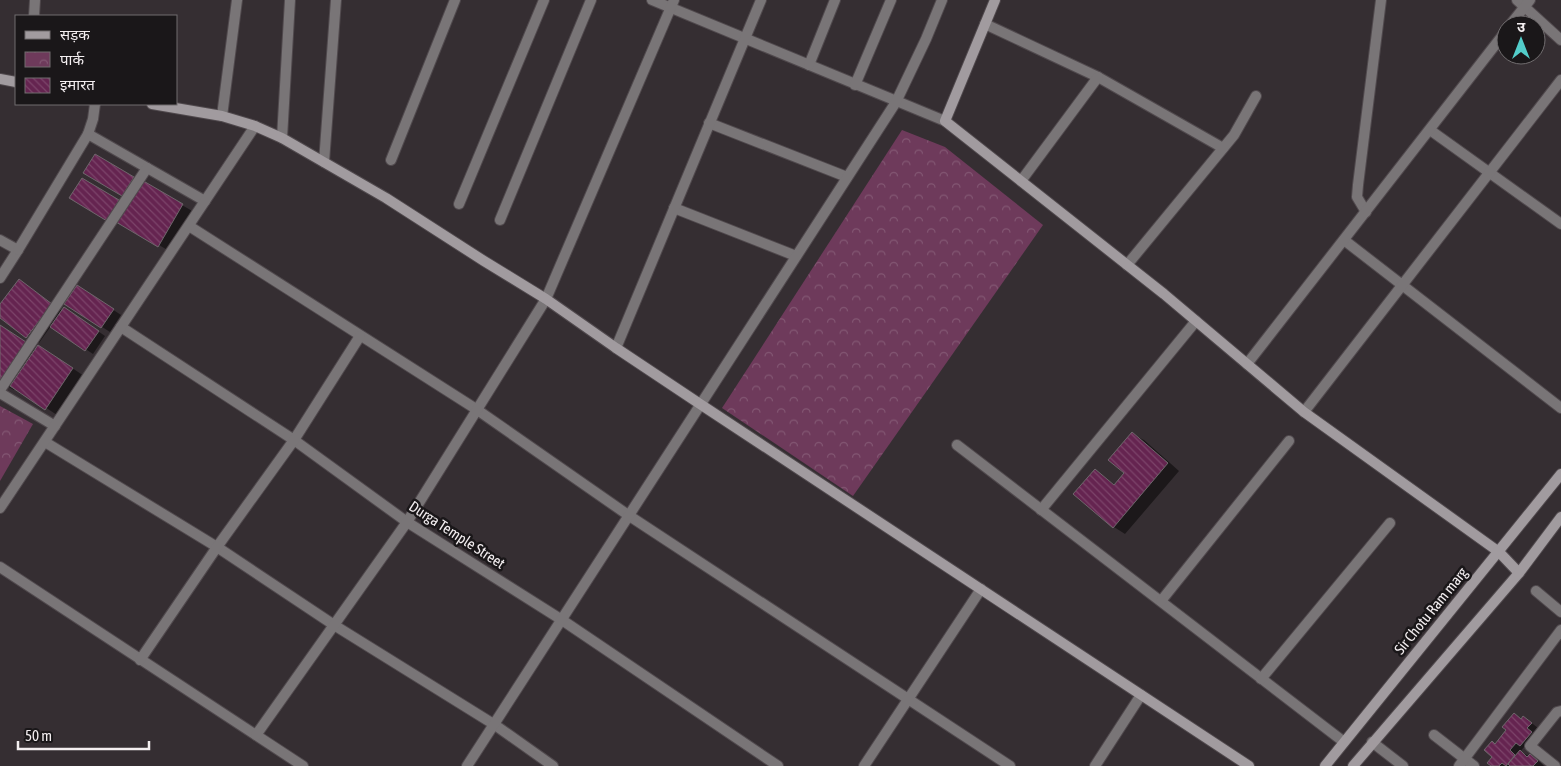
<svg xmlns="http://www.w3.org/2000/svg" width="1561" height="766" font-family="'Asap Condensed','Noto Sans Devanagari',sans-serif">
  <defs>
    <pattern id="park-crowns" width="20" height="18" patternUnits="userSpaceOnUse" patternTransform="scale(1.25)"><rect width="20" height="18" fill="#6e3a5b"/><path d="M2 6a3 3 0 1 1 6 0M12 15a3 3 0 1 1 6 0" fill="none" stroke="#835773"/></pattern>
    <pattern id="building-back-hatch" width="6" height="6" patternUnits="userSpaceOnUse" patternTransform="scale(1.25)"><rect width="6" height="6" fill="#652450"/><path d="M-1 5l2 2M0 0l6 6M5-1l2 2" fill="none" stroke="#7c446a"/></pattern>
  </defs>
  <rect width="100%" height="100%" fill="#352e32"/>
  <g fill="url(#park-crowns)">
    <polygon points="902,130 945,147 1043,225 853,496 722,408"/>
    <polygon points="0,406 33,424 0,481"/>
  </g>
  <g fill="#0007">
    <polygon points="95,155 194,212 171,252 117,221 82,180 127,206 130,199 85,172"/>
    <polygon points="19,281 62,311 72,313 105,336 93,354 51,326 39,343 0,316 0,306"/>
    <polygon points="85,291 121,315 110,332 66,304"/>
    <polygon points="0,326 37,350 50,353 84,376 57,415 16,388 14,390 0,382"/>
    <polygon points="1132,434 1144,440 1179,471 1125,534 1114,527 1095,471 1115,485 1125,473"/>
    <polygon points="1514,714 1522,719 1524,717 1538,728 1534,733 1539,737 1528,750 1524,747 1520,752 1538,760 1544,766 1493,766 1496,745 1508,730"/>
  </g>
  <g fill="url(#building-back-hatch)" stroke="#6e666b">
    <polygon points="95,154 134,177 122,196 83,173"/>
    <polygon points="82,178 119,200 107,221 69,198"/>
    <polygon points="140,179 183,204 158,247 116,222"/>
    <polygon points="19,279 52,304 26,338 0,318 0,304"/>
    <polygon points="77,285 114,309 101,328 64,304"/>
    <polygon points="64,307 99,331 85,351 50,327"/>
    <polygon points="0,325 29,344 0,384"/>
    <polygon points="38,345 73,368 45,410 10,386"/>
    <polygon points="1132,432 1168,463 1113,528 1073,494 1095,469 1114,485 1124,473 1108,460"/>
    <polygon points="1514,713 1521,719 1523,716 1532,723 1527,728 1532,732 1520,746 1516,743 1510,750 1515,755 1506,766 1502,763 1499,766 1491,766 1487,763 1492,757 1484,750 1492,741 1495,744 1506,730 1502,727"/>
    <polygon points="1520,750 1527,757 1530,754 1538,761 1533,766 1510,766 1508,764"/>
  </g>
  <g fill="none" stroke-linecap="round" stroke-linejoin="round">
    <defs>
      <g id="street">
        <polyline points="652,0 945,121"/>
        <polyline points="1517,0 1561,40"/>
        <polyline points="34,16 35,0"/>
        <polyline points="985,24 1098,77 1223,148"/>
        <polyline points="1510,25 1530,0"/>
        <polyline points="809,65 835,0"/>
        <polyline points="855,85 891,0"/>
        <polyline points="222,116 237,0"/>
        <polyline points="709,123 847,177"/>
        <polyline points="1430,130 1561,224"/>
        <polyline points="88,134 205,201"/>
        <polyline points="282,138 290,0"/>
        <polyline points="391,160 455,0"/>
        <polyline points="324,162 336,0"/>
        <polyline points="1021,181 1098,77"/>
        <polyline points="459,204 544,0"/>
        <polyline points="674,208 796,256"/>
        <polyline points="1366,212 1357,197 1358,185 1381,0"/>
        <polyline points="500,220 591,0"/>
        <polyline points="189,226 476,409 628,515 1010,766"/>
        <polyline points="0,240 18,250 0,278"/>
        <polyline points="1344,240 1561,408"/>
        <polyline points="18,250 88,134 93,119 95,104"/>
        <polyline points="1127,265 1234,135 1256,96"/>
        <polyline points="121,327 294,440 407,522 562,620 778,766"/>
        <polyline points="616,348 761,0"/>
        <polyline points="1247,364 1506,31"/>
        <polyline points="0,390 147,168"/>
        <polyline points="0,393 55,426"/>
        <polyline points="1304,412 1561,80"/>
        <polyline points="45,442 217,547 334,625 495,725 553,766"/>
        <polyline points="957,445 1344,742"/>
        <polyline points="0,508 255,126"/>
        <polyline points="1041,510 1196,321"/>
        <polyline points="0,567 303,766"/>
        <polyline points="1536,591 1561,612"/>
        <polyline points="1161,601 1289,441"/>
        <polyline points="140,660 217,547 294,440 360,336"/>
        <polyline points="1261,679 1390,523"/>
        <polyline points="256,735 407,522 546,299 674,0"/>
        <polyline points="1434,735 1474,766"/>
        <polyline points="1372,742 1403,766"/>
        <polyline points="467,766 896,102 926,39 942,0"/>
        <polyline points="864,766 981,589"/>
        <polyline points="1095,766 1141,695"/>
        <polyline points="1459,766 1561,630"/>
        <polyline points="1555,766 1530,746 1557,712 1561,711"/>
      </g>
      <g id="secondary">
        <polyline points="995,0 945,121 1164,294 1304,412 1499,552 1519,573"/>
        <polyline points="0,79 16,82"/>
        <polyline points="152,104 222,116 255,126 282,138 386,198 484,261 546,299 616,348 700,404 1249,766"/>
        <polyline points="1325,766 1561,474"/>
        <polyline points="1353,766 1519,573 1561,517"/>
      </g>
    </defs>
    <use href="#street" stroke="#50494d" stroke-width="12"/>
    <use href="#secondary" stroke="#50494d" stroke-width="12"/>
    <use href="#street" stroke="#797577" stroke-width="10"/>
    <use href="#secondary" stroke="#a19b9f" stroke-width="10"/>
  </g>
  <g text-anchor="middle" stroke-width="5" stroke-linejoin="round" paint-order="stroke">
    <g font-size="15" fill="#f3eef0" stroke="#1a1719">
      <text transform="translate(457 535) rotate(33)" y="5">Durga Temple Street</text>
      <text transform="translate(1431 611) rotate(-51)" y="5">Sir Chotu Ram marg</text>
    </g>
  </g>
  <rect x="15" y="15" width="162" height="90" fill="#1a1719" stroke="#716d6f"/>
  <rect x="25" y="31" width="25" height="8" fill="#a19b9f" stroke="#716d6f"/>
  <text x="60" y="40" font-size="15" fill="#f3eef0">सड़क</text>
  <rect x="25" y="52" width="25" height="15" fill="url(#park-crowns)" stroke="#716d6f"/>
  <text x="60" y="65" font-size="15" fill="#f3eef0">पार्क</text>
  <rect x="25" y="78" width="25" height="15" fill="url(#building-back-hatch)" stroke="#716d6f"/>
  <text x="60" y="90" font-size="15" fill="#f3eef0">इमारत</text>
  <g transform="translate(1521 40)"><circle r="24" fill="#1a1719" stroke="#716d6f"/>
  <path d="M0-4L9 19L0 12L-9 19Z" fill="#53cdca"/>
  <text y="-8" font-size="14" font-weight="bold" text-anchor="middle" fill="#f3eef0">उ</text>
  </g>
  <path d="M18 741v8h131v-8" fill="none" stroke="#f3eef0" stroke-width="2.5"/>
  <text x="25" y="741" font-size="15" fill="#f3eef0" stroke="#1a1719" stroke-width="4" paint-order="stroke">50 m</text>
</svg>
